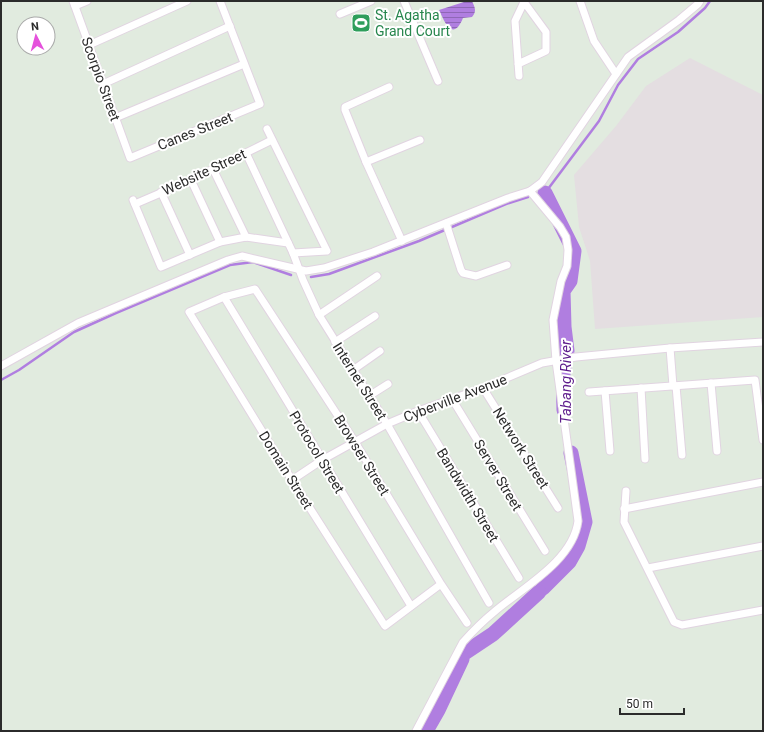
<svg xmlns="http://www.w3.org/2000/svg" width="764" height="732" font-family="Roboto,sans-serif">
  <defs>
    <pattern id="water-rules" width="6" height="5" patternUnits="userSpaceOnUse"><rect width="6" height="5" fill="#b07ee0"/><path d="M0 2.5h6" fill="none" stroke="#8f67b6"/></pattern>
  </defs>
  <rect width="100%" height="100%" fill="#e1ebdf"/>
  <polygon fill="#e4dee1" points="690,58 763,95 763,317 595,329 590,261 579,227 574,175 616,126 646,86"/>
  <path fill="url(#water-rules)" d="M467 1H472C475 8 477 11 472 17L463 18C453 42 445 23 439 10Z"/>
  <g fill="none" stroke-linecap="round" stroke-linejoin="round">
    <g stroke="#b07ee0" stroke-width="2.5">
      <polyline points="538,194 545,193 599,121 618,85 638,59 678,32 705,8 710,1"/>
      <polyline points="311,277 329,274 419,241 506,204 528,197"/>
      <polyline points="1,380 19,370 74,332 116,313 230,265 253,262 291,275"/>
    </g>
    <g stroke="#b07ee0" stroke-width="15">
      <polyline points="545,193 574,251 570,281 563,291 564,327 567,351 563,373 564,410"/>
      <polyline points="543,588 569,562 578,546 585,522 571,453"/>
      <polyline points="466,652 493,634 539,592"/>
      <polyline points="426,731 438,710 462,659"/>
    </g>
    <defs>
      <g id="minor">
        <polyline points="73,1 130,158 260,104 220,1"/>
        <polyline points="404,1 438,81"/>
        <polyline points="580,1 594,41 616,74"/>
        <polyline points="75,6 87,1"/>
        <polyline points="340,14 371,1"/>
        <polyline points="89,45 187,1"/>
        <polyline points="518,64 546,51 546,32 524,2 515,21 519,76"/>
        <polyline points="103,84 230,26"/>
        <polyline points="115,118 244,64"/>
        <polyline points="267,129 327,251 293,253"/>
        <polyline points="246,153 293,253 303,280 319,315 387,424 489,603"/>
        <polyline points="366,162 345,110 345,107 389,87"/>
        <polyline points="213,169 246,237"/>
        <polyline points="191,180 220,242"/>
        <polyline points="161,192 190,255"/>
        <polyline points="133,200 161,267 220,242 246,237 288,243"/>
        <polyline points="135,204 191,180 272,140"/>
        <polyline points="446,223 461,270 463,273 476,276 507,265"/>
        <polyline points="402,241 366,162 420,140"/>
        <polyline points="224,297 411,606"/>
        <polyline points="319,315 377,276"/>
        <polyline points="335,342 375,316"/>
        <polyline points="670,348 673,386"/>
        <polyline points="1,366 78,323 228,260 242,256 306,271 324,268 373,252 508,198 530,191 542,182 628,57 679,20 698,4 700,1"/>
        <polyline points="353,370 380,351"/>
        <polyline points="711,383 717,451"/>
        <polyline points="676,386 682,455"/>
        <polyline points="483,388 558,508"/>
        <polyline points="641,388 645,459"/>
        <polyline points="605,391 610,451"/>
        <polyline points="589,392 755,380 763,440"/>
        <polyline points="369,396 388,384"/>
        <polyline points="452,399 545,551"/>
        <polyline points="418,411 519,578"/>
        <polyline points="292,480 322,460 387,424 418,411 483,388 542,363 576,357 670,348 763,342"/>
        <polyline points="626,491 624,522 674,622 682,625 763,610"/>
        <polyline points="624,509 763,482"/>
        <polyline points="648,568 763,546"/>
        <polyline points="441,584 385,626 292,480 189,312 224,297 255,289 355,442 441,584 467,623"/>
        <path d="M416 731 463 642C473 631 483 621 494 612 522 588 573 561 578 521L556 361 553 320 561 281 567 266 568 250 566 237 560 227 530 191"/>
      </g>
    </defs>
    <use href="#minor" stroke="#e1d4e1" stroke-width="9"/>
    <use href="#minor" stroke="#fff" stroke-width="7"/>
  </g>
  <defs>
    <symbol id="stadium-square" viewBox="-11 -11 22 22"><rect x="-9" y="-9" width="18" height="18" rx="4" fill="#2e9e5b" stroke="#fff"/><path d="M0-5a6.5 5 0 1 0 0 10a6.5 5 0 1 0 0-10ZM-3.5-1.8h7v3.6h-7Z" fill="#fff"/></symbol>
  </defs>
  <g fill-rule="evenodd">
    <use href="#stadium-square" x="350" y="12" width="22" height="22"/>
  </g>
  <g text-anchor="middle" stroke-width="4" stroke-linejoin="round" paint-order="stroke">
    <g font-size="14" fill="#27864d" stroke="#fff" text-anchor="start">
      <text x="375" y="20">St. Agatha<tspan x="375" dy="16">Grand Court</tspan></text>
    </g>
    <g font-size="14" fill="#2b2b2b" stroke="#fff">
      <text transform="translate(101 79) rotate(70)" y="5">Scorpio Street</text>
      <text transform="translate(195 131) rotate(-22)" y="5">Canes Street</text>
      <text transform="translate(204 172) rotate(-25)" y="5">Website Street</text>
      <text transform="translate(360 381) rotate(58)" y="5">Internet Street</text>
      <text transform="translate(455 398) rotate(-21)" y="5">Cyberville Avenue</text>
      <text transform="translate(521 448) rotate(58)" y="5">Network Street</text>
      <text transform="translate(317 452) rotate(59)" y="5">Protocol Street</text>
      <text transform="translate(362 455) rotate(58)" y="5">Browser Street</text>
      <text transform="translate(286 470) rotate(58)" y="5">Domain Street</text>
      <text transform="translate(498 475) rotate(59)" y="5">Server Street</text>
      <text transform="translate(468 495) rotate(59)" y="5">Bandwidth Street</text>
    </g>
    <g font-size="15" font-style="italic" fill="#5e1d8c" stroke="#fff">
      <text transform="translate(566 382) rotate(-90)" y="5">Tabang River</text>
    </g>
  </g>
  <rect width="764" height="732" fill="none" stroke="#2b2b2b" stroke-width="4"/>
  <g transform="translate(36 36) rotate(354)"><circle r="19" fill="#ffffff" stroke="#aaaaaa"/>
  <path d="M0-3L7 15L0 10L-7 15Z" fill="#e552dc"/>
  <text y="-6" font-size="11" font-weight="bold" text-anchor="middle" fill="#2b2b2b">N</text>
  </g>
  <path d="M620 708v6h64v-6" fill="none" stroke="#2b2b2b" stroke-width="2"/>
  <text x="626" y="708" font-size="12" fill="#2b2b2b" stroke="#ffffff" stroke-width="3" paint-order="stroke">50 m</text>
</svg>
